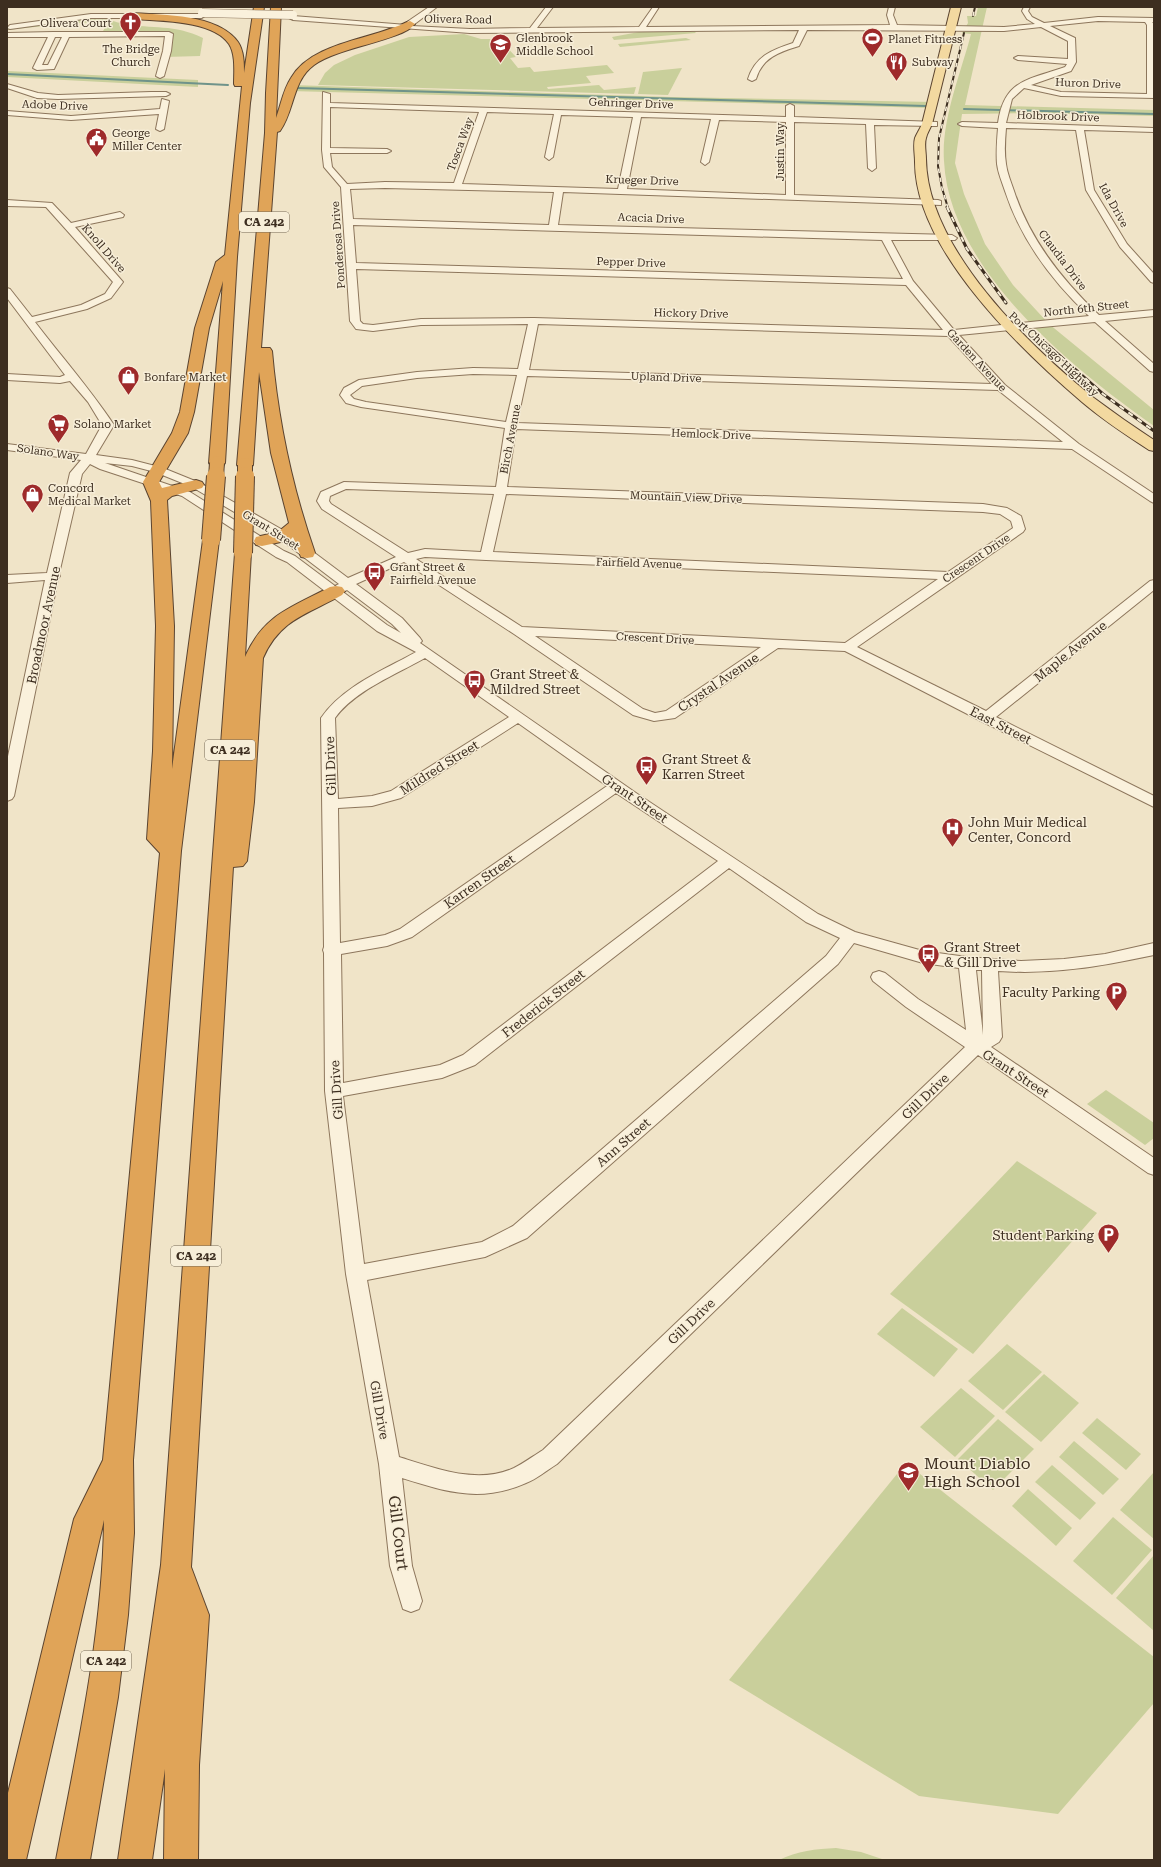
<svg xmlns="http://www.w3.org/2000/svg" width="1161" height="1867" font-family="'Roboto Serif',serif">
  <rect width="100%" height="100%" fill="#f0e4c8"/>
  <g fill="#c9cf9b">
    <path d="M978 7H987L965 105 1154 110V116L1027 113 962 114 955 163 964 194 985 244 1013 285 1049 324 1154 410V426C1072 368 949 269 944 161 941 120 961 73 971 34L962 33 968 23 967 16H976Z"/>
    <path d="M114 16 111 21C115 21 119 23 123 24 153 29 174 24 203 38L200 56 165 57 169 34H101L109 22 71 23 7 30V27L38 22Z"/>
    <polygon points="639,32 695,32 696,33 614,40 612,37"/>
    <polygon points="464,34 481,39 499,39 516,57 510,58 518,68 530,67 534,72 607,65 614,73 586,76 591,83 547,87 548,89 599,85 604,90 636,87 634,94 318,85 325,73 334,65 355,55 409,37"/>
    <polygon points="686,38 691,40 620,47 618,44"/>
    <polygon points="682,68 668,95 638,94 643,72"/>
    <polygon points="7,71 198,80 198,87 7,77"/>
    <polygon points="291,85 671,97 933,102 931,108 289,91"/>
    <polygon points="1106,1090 1154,1123 1154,1138 1145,1145 1087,1104"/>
    <polygon points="1017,1161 1097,1213 973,1354 890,1294"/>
    <polygon points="902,1308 958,1349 934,1377 877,1334"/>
    <polygon points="1007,1344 1042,1372 1003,1410 968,1381"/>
    <polygon points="1044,1374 1079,1403 1041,1442 1005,1412"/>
    <polygon points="961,1388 995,1416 955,1457 920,1427"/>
    <polygon points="1097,1418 1141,1454 1126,1470 1082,1433"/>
    <polygon points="998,1419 1034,1449 993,1490 958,1459"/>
    <polygon points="1074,1441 1119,1479 1103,1495 1059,1457"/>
    <polygon points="906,1463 1154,1657 1154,1703 1058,1814 919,1796 729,1680"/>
    <polygon points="1052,1465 1096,1503 1080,1520 1035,1482"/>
    <polygon points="1154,1472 1154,1539 1120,1510"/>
    <polygon points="1028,1489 1072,1528 1056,1546 1012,1506"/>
    <polygon points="1113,1517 1152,1550 1112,1595 1073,1561"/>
    <polygon points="1154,1555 1154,1631 1116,1598"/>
    <path d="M836 1848 861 1852 885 1860H779C797 1851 816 1849 836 1848Z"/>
  </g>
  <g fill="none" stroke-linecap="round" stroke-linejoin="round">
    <g stroke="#6f938a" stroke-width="2">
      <polyline points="7,74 228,85"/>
      <polyline points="297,88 926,106"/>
      <polyline points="964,109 1154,114"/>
    </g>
    <defs>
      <g id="minor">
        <path d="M429 7H437L412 26 470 29 530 28 546 7H553L537 28 639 27 653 7H659L646 27 890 25 887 15 889 7H895L893 15 897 25 1004 27 1035 24 1027 19 1022 11 1024 7H1030L1028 11 1032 17 1044 23 1098 17 1154 18V22H1152L1154 24V98L1061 96 1024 88 1012 99 1006 123 1154 128V132L1084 130 1094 190 1127 244 1154 274V283L1151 282 1120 247 1086 190 1076 130 1006 128C1005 140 1004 152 1006 164 1007 173 1011 182 1014 191 1030 240 1062 280 1099 315L1154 310V316L1105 321 1154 364V372L1150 371 1095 322 959 335 1005 385 1079 444 1154 494V503L1150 501 1072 449 516 429 507 487 983 504 1007 508 1021 516 1025 529 1023 532 857 647 986 711 1150 581 1154 580V590L996 717 1154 796V807L981 721 845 651 778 648 675 718 654 721 633 715 514 634 404 562 356 584 402 618 420 638 422 641 420 643 636 793 818 914 855 932 923 951 967 957 1021 961 1064 959 1105 954 1154 943V955C1102 966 1052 975 998 971L1002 1037 999 1042 991 1047 1154 1158V1175L1148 1173 978 1055 557 1464C547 1470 537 1479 526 1483 480 1503 447 1492 402 1478L412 1566 422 1601 419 1609 411 1612 403 1609 390 1566 379 1464 346 1274 325 1091 324 953 323 950 324 947 321 718C343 686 384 670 416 652L377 631 287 562 276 557 182 496 100 469 90 464 82 474 59 574 60 576 58 579 14 796 12 799 7 801V761L45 580 7 583V575L47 573 70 473 81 460 7 450V444L86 454 102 425 88 402 70 381 60 383 7 380V374L60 377 65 375 7 298V288L10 289 32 317 81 305 105 294 113 282 46 207 7 206V200L52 203 71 223 120 212 124 215 123 217 75 227 123 282 111 298 87 309 35 322C61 356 90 389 114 425L96 455 132 460 163 468 200 483 288 533 348 578 396 557 322 509 317 501 321 492 344 482 496 487 505 428 361 407 346 403 340 395 344 388 359 380 417 372 473 368 518 369 528 324 421 325 373 331 356 329 350 321 341 187 324 167 322 150 323 92 330 94V103L786 117V106L790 104 794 106V117L937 122V126H934L874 125 876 168 872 171 868 168 866 124 794 122V195L938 200 941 201V205L563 192 558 225 952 235 957 238 955 240H891L913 281 954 330 1089 316C1052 281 1021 240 1005 191 1002 182 998 173 997 164 996 152 997 140 998 128L962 126 958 124 962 122 998 123C1004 79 1029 80 1065 67L1067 64 1018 60 1014 58 1018 56 1068 59V41L1041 27 1004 31 807 30 799 46C779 52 762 58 756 79L752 81 748 79C755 56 772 50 793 43L799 30 470 33 293 20 289 18 293 16 407 25V22ZM1098 21 1145 22 1147 25V94L1061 92 1031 85 1071 71 1076 62 1075 38 1050 26ZM330 107 479 112 454 183 385 182 347 184 332 167 330 153H387L391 151 387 149 330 148ZM487 112 554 114 545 157 549 160 553 157 561 115 633 117 618 189 462 184ZM641 117 711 119 701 162 705 165 709 162 719 120 786 122V195L627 189ZM385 188 554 192 549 225 353 219 350 189ZM353 225 882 240 903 279 356 263ZM356 269 906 285 943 330 534 318 421 319 373 325 363 324 360 321ZM538 324 948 336 992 384 529 370ZM473 374 517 375 506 422 366 402 354 399 350 395 362 386 417 378ZM527 376 998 390 1063 442 517 423ZM105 463 132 466 155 472 192 487 280 539 339 584 335 586 295 556 284 551 190 492ZM346 489 494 494 481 552 425 549 408 553 331 504 329 501 330 496ZM506 494 983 512 1000 514 1011 521 1013 528 948 572 493 552ZM425 557 486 560 938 579 845 643 522 627 416 559ZM347 590 392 624 401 633 387 625 343 592ZM535 636 761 647 666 711 655 713 643 709ZM425 658 509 717 391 791 372 796 338 799 335 718C354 691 397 674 425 658ZM518 723 607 786 400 929 385 935 340 943 338 808 372 806 401 798ZM616 793 718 861 463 1055 440 1065 343 1083 341 954 387 946 412 937ZM729 868 806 922 840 938 826 956 513 1226 482 1242 364 1264 343 1096 442 1078 475 1065ZM854 943 923 963 959 968 966 1030 918 999 885 973 879 971 873 973 871 977 873 981 906 1007 965 1047 543 1450C533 1456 524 1463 514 1468 477 1485 435 1468 399 1457L367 1280 485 1257 527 1238 838 964ZM976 970H982L983 1035Z"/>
        <polygon points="91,14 202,14 205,16 202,18 91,18 10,29 7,28 10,25"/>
        <path d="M53 32H169L173 34 171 51 164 76 160 78 156 76 163 51 165 36 69 37 54 69 37 70 33 68 48 37H7V33ZM55 37H62L48 65H42Z"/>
        <polygon points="7,84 38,93 58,95 151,92 166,92 170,94 166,96 58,99 37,98 7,88"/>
        <polygon points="162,99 169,101 164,129 160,131 156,129 159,114 71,120 7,115 7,111 71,116 160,109"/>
      </g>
      <path id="major" d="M951 7H961L932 124C930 129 927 133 926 138 924 144 926 152 926 159 927 248 1029 346 1094 398 1114 413 1134 427 1154 440V451L1149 450C1126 435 1103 420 1082 402 1020 349 915 249 915 162 915 154 913 145 915 138 917 133 920 129 922 124Z"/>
      <g id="highway">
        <path d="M254 7H264L250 103 237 257 225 463 223 466H211L209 463 223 281 209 328 194 412 188 433 159 482 162 488 196 480 202 482 204 485 202 488 172 496 167 500 174 626 172 769 203 540 205 536 211 535 217 536 219 540 181 851 133 1460 134 1533 128 1615 118 1697 90 1860H56C77 1750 103 1632 104 1520L26 1860H7V1797L74 1519 103 1460 160 853 147 839 153 751 156 626 151 501 143 482 172 433 180 412 195 328 216 262 225 255 242 86H235L234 84C234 72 236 55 229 44 213 20 159 21 133 19L128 16 133 13C164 15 218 14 238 42 244 51 244 63 244 73Z"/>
        <path d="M271 7H281L276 118C281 105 283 90 291 78 312 42 371 40 407 22L410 21 415 24C401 41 338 47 314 65 292 81 295 110 280 131L277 132 261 348H270L272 351C278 420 292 487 315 553L313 557 307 558 301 557 293 537 290 540 262 546 256 545 254 541 256 537 278 532 289 523 271 453 259 372 253 465 251 468H239L237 465 265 133 266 93Z"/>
        <path d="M243 548 249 549 251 553 245 657C264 614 291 608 330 587L336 586 342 587 345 591 342 595C308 614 280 619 263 658L254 802 247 861 243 866 233 867 191 1567 209 1615 199 1765 198 1860H164L165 1769 152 1860H118L161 1565 235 553 237 549Z"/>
      </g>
    </defs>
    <use href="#minor" stroke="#8d765c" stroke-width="2"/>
    <use href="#major" stroke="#5b4430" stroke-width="2"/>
    <use href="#highway" stroke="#5b4430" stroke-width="2"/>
    <use href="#minor" fill="#faf1dc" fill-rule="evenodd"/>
    <use href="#major" fill="#f3d9a0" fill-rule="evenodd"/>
    <use href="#highway" fill="#e0a458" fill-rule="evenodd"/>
    <defs>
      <g id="rail-far1">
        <polyline points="973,16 975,7"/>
        <polyline points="948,208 942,188 938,166 939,138 964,33"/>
      </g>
      <g id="rail">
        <polyline points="947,207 967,249 1006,303"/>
        <polyline points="1044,342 1103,394 1154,431"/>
      </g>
    </defs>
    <use href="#rail-far1" stroke="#3d2e20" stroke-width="2"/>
    <use href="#rail" stroke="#3d2e20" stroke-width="3"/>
    <use href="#rail-far1" stroke="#f7eed8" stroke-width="1.5" stroke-dasharray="4.5" stroke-linecap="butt"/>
    <use href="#rail" stroke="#f7eed8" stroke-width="2" stroke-dasharray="5.5" stroke-linecap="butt"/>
    <defs>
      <polyline id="minor-bridge" points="202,13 293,15"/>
      <g id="highway-bridge-far1">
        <polyline points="216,477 217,463"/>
        <polyline points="245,477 245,465"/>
      </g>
      <g id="highway-bridge">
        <polyline points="211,540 216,476"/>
        <polyline points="243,553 245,476"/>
      </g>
    </defs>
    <use href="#minor-bridge" stroke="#8d765c" stroke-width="9" stroke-linecap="butt"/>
    <use href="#highway-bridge-far1" stroke="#5b4430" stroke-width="16" stroke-linecap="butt"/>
    <use href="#highway-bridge" stroke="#5b4430" stroke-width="20" stroke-linecap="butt"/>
    <use href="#minor-bridge" stroke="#faf1dc" stroke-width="8"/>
    <use href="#highway-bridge-far1" stroke="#e0a458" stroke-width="14"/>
    <use href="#highway-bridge" stroke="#e0a458" stroke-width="18"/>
  </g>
  <defs>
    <symbol id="church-pin" viewBox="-11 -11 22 30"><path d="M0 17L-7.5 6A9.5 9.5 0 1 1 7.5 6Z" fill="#9e2a2b" stroke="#f7eed8"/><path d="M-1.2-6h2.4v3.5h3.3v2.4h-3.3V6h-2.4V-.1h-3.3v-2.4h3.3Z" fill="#fff"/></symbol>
    <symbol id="stadium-pin" viewBox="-11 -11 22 30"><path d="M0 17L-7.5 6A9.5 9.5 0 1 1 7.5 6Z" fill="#9e2a2b" stroke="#f7eed8"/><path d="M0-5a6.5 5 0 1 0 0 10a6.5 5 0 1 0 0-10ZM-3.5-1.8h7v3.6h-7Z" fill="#fff"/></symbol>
    <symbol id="school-pin" viewBox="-11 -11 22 30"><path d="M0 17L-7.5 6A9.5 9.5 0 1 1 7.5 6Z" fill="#9e2a2b" stroke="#f7eed8"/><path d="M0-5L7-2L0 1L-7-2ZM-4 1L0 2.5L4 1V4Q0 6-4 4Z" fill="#fff"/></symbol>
    <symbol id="restaurant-pin" viewBox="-11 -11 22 30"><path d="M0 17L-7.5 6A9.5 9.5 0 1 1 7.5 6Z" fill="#9e2a2b" stroke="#f7eed8"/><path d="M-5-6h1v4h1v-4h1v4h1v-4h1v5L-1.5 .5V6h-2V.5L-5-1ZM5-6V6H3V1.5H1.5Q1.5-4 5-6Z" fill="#fff"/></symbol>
    <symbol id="civic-pin" viewBox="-11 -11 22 30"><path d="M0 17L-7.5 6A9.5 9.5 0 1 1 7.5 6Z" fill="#9e2a2b" stroke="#f7eed8"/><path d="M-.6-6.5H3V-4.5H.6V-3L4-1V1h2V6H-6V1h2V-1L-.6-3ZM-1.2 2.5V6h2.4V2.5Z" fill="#fff"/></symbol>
    <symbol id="shop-pin" viewBox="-11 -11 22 30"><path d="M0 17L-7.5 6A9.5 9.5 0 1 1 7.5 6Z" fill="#9e2a2b" stroke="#f7eed8"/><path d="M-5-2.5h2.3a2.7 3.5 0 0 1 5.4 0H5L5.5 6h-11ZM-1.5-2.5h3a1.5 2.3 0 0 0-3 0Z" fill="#fff"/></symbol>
    <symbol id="supermarket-pin" viewBox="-11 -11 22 30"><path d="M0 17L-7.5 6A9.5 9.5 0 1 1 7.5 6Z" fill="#9e2a2b" stroke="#f7eed8"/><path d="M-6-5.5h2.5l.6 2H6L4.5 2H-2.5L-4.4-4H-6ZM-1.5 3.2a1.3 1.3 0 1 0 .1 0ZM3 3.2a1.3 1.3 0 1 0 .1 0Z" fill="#fff"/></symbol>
    <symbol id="bus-pin" viewBox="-11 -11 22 30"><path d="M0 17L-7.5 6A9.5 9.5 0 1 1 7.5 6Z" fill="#9e2a2b" stroke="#f7eed8"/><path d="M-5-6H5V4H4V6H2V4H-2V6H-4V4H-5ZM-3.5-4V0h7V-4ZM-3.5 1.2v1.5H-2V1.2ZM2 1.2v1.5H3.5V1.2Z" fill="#fff"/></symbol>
    <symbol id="hospital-pin" viewBox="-11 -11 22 30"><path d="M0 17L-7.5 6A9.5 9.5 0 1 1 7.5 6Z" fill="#9e2a2b" stroke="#f7eed8"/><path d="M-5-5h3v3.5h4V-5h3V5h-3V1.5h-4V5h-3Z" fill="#fff"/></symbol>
    <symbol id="parking-pin" viewBox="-11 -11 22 30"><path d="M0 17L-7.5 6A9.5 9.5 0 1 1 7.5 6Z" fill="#9e2a2b" stroke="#f7eed8"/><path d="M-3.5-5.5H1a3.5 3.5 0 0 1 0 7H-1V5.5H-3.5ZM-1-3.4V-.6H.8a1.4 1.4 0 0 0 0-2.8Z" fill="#fff"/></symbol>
  </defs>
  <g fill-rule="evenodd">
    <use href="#church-pin" x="118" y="10" width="25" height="34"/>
    <use href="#stadium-pin" x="860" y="26" width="25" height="34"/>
    <use href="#school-pin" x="488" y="32" width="25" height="34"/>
    <use href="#restaurant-pin" x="884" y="50" width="25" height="34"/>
    <use href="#civic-pin" x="84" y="126" width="25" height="34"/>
    <use href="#shop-pin" x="116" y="364" width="25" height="34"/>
    <use href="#supermarket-pin" x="46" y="412" width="25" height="34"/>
    <use href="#shop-pin" x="20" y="482" width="25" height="34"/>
    <use href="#bus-pin" x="362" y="560" width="25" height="34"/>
    <use href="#bus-pin" x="462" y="668" width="25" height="34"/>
    <use href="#bus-pin" x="634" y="754" width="25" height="34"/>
    <use href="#hospital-pin" x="940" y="816" width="25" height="34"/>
    <use href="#bus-pin" x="916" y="942" width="25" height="34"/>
    <use href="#parking-pin" x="1104" y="980" width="25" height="34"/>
    <use href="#parking-pin" x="1096" y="1222" width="25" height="34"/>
    <use href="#school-pin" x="896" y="1460" width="25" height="34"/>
  </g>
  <g text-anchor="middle" stroke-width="3" stroke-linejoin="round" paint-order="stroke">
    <g font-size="11" fill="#3d2e20" stroke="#f7eed8">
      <text transform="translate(458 19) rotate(1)" y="4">Olivera Road</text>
      <text x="76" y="27">Olivera Court</text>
      <text transform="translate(1088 83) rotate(2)" y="4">Huron Drive</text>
      <text transform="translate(631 103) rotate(2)" y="4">Gehringer Drive</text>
      <text transform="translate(55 105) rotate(2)" y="4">Adobe Drive</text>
      <text transform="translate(1058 116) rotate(2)" y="4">Holbrook Drive</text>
      <text transform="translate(460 144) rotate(-70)" y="4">Tosca Way</text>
      <text transform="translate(780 152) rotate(-90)" y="4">Justin Way</text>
      <text transform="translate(642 180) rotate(2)" y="4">Krueger Drive</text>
      <text transform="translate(1114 205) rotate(61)" y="4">Ida Drive</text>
      <text transform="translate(651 218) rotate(2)" y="4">Acacia Drive</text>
      <text transform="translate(338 245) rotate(-94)" y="4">Ponderosa Drive</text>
      <text transform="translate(104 248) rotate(49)" y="4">Knoll Drive</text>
      <text transform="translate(1063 260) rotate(53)" y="4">Claudia Drive</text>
      <text transform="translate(631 262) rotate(2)" y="4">Pepper Drive</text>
      <text transform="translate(1086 308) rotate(-6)" y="4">North 6th Street</text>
      <text transform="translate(691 313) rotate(1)" y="4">Hickory Drive</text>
      <text transform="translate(1054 354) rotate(43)" y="4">Port Chicago Highway</text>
      <text transform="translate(977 360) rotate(47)" y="4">Garden Avenue</text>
      <text transform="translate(666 377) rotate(2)" y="4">Upland Drive</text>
      <text transform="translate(711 434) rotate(2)" y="4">Hemlock Drive</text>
      <text transform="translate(510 439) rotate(-79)" y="4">Birch Avenue</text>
      <text transform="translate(48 452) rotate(8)" y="4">Solano Way</text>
      <text transform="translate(686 497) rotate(2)" y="4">Mountain View Drive</text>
      <text transform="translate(271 530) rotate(32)" y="4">Grant Street</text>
      <text transform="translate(976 558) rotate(-34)" y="4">Crescent Drive</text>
      <text transform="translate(639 563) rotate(2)" y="4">Fairfield Avenue</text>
      <text transform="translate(655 638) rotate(3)" y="4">Crescent Drive</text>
    </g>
    <g font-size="11" fill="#3d2e20" stroke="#f7eed8" text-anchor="start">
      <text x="516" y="42">Glenbrook<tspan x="516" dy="13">Middle School</tspan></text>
      <text x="888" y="43">Planet Fitness</text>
      <text x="131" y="53" text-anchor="middle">The Bridge<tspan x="131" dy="13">Church</tspan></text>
      <text x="912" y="66">Subway</text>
      <text x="112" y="137">George<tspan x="112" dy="13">Miller Center</tspan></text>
      <text x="144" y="381">Bonfare Market</text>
      <text x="74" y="428">Solano Market</text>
      <text x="48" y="492">Concord<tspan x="48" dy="13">Medical Market</tspan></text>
      <text x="390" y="571">Grant Street &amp;<tspan x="390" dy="13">Fairfield Avenue</tspan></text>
    </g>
    <g fill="#f7eed8" stroke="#756857" stroke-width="1">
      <rect x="239" y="212" width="50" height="20" rx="3"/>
      <rect x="205" y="740" width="50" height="20" rx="3"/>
      <rect x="171" y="1246" width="50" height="20" rx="3"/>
      <rect x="81" y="1651" width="50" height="20" rx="3"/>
    </g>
    <g font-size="12" font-weight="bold" fill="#3d2e20">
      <text x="264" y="226">CA 242</text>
      <text x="230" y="754">CA 242</text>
      <text x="196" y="1260">CA 242</text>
      <text x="106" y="1665">CA 242</text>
    </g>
    <g font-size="13" fill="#3d2e20" stroke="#f7eed8">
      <text transform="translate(43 625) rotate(-78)" y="5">Broadmoor Avenue</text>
      <text transform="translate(1070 651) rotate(-39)" y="5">Maple Avenue</text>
      <text transform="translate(718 682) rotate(-34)" y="5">Crystal Avenue</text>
      <text transform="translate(1001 725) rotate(27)" y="5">East Street</text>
      <text transform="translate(330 766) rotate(-92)" y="5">Gill Drive</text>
      <text transform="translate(439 767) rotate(-32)" y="5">Mildred Street</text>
      <text transform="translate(635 798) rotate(34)" y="5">Grant Street</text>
      <text transform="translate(479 881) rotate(-35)" y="5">Karren Street</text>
      <text transform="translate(543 1003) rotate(-38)" y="5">Frederick Street</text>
      <text transform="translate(1016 1073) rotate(33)" y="5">Grant Street</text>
      <text transform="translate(336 1090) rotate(-94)" y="5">Gill Drive</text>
      <text transform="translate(925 1096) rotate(-44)" y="5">Gill Drive</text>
      <text transform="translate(623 1142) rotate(-41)" y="5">Ann Street</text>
      <text transform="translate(691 1321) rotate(-44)" y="5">Gill Drive</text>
      <text transform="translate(380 1410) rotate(80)" y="5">Gill Drive</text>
    </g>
    <g font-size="13" fill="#3d2e20" stroke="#f7eed8" text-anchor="start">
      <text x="490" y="679">Grant Street &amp;<tspan x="490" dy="15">Mildred Street</tspan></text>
      <text x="662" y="764">Grant Street &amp;<tspan x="662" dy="15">Karren Street</tspan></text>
      <text x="968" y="827">John Muir Medical<tspan x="968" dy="15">Center, Concord</tspan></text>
      <text x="944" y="952">Grant Street<tspan x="944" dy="15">&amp; Gill Drive</tspan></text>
      <text x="1100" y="997" text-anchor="end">Faculty Parking</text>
      <text x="1094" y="1240" text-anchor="end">Student Parking</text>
    </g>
    <g font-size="16" fill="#3d2e20" stroke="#f7eed8" text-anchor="start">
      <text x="924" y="1469">Mount Diablo<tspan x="924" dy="18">High School</tspan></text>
    </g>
    <g font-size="16" fill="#3d2e20" stroke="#f7eed8">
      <text transform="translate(399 1533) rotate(83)" y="6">Gill Court</text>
    </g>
  </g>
  <rect width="1161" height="1867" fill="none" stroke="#3d2e20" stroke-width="16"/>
</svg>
